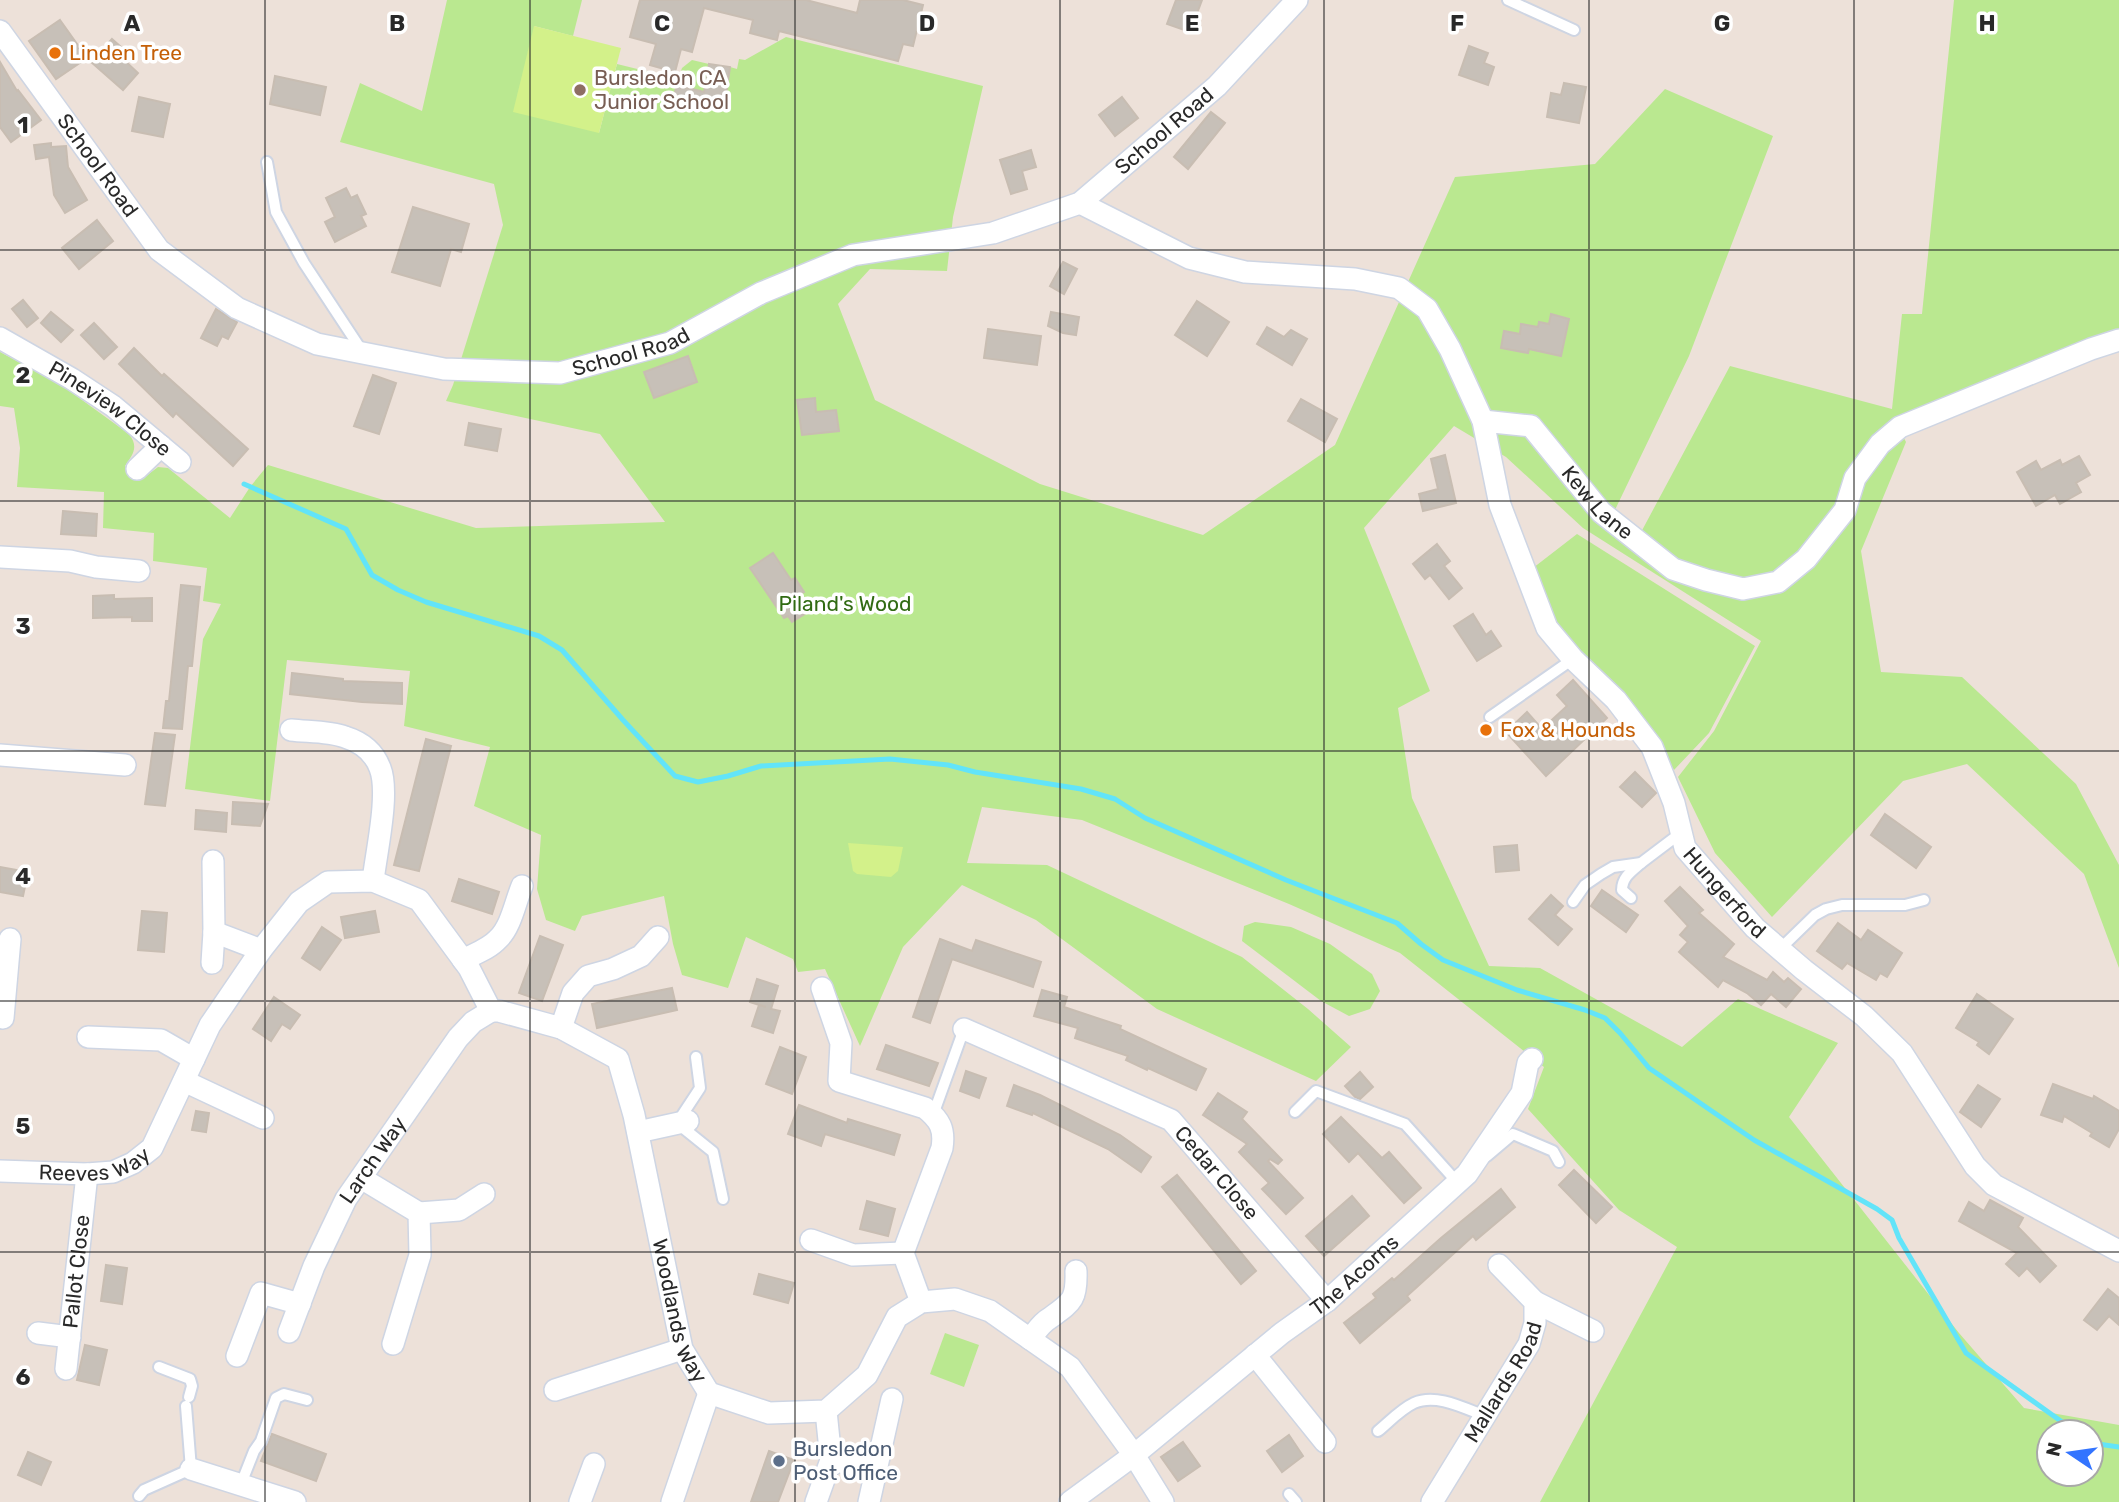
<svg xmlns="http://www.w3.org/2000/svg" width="2119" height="1502" font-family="Rubik,sans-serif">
  <rect width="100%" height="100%" fill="#ede1d9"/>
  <g fill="#bae890" fill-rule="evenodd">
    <path d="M447 0H582L573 36 534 26 599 133 617 64 678 79 682 68 692 60 709 64 703 104 723 107 730 67 737 69 739 59 745 60 786 37 983 86 953 217 947 271 870 269 838 304 875 400 1040 484 1203 535 1335 445 1455 177 1595 164 1665 89 1773 136 1689 356 1613 514 1639 536 1730 366 1892 409 1902 314H1922L1954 0H2119V337L1895 421 1906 442 1861 551 1881 672 1962 677 2076 784 2119 865V968L2084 874 1967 764 1903 781 1772 917 1715 853 1678 777 1714 731 1761 641 1583 528 1506 457 1454 426 1364 528 1430 691 1398 708 1412 798 1489 966 1540 968 1682 1047 1738 999 1838 1043 1789 1117 1959 1333 2024 1408 2119 1425V1502H1540L1677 1247 1619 1210 1528 1109 1544 1067 1400 953 1289 904 1082 820 982 807 967 863 1047 865 1242 957 1308 1009 1351 1047 1316 1081 1157 1009 1036 920 962 885 903 947 860 1046 825 969 798 972 793 959 746 937 728 988 682 975 673 944 664 896 582 916 575 931 546 920 537 889 541 835 474 806 490 747 404 726 410 671 287 660 270 801 185 789 203 639 221 604 203 601 207 568 153 561 154 533 103 528 104 492 17 487 20 448 14 408 0 406V352L60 384 129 434C139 447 133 454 125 466L141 480 158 467 168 468 230 518 250 487 268 465 476 528 665 522 600 434 446 401 453 385 503 225 494 184 340 142 360 83 422 111ZM2049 1432H2091V1474H2049Z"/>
    <polygon points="1577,534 1755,646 1709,733 1674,770 1645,719 1561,631 1533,568"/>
    <polygon points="1255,922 1291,927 1330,944 1372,974 1380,991 1370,1009 1349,1016 1321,1001 1242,941 1244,926"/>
    <polygon points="945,1333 979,1345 964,1387 930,1374"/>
  </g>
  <g fill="#d3f18a">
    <polygon points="534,26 621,48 599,133 513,112"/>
    <polygon points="848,843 903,847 898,871 891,877 857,874 853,871"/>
  </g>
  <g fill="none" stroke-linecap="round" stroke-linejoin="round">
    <g stroke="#62e4f9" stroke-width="5">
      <polyline points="244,484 346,529 372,575 398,590 426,602 539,636 562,650 623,720 675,776 698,782 728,776 761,766 890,759 948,765 975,772 1081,789 1115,799 1145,818 1286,880 1397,923 1421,944 1443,960 1517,990 1585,1010 1605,1018 1620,1033 1649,1068 1754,1140 1877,1209 1892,1220 1899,1238 1966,1353 2076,1432"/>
      <polyline points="2091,1443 2119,1447"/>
    </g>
  </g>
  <g fill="#c7c0b8" stroke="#c8bdb2" stroke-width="2">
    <polygon points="640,0 806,0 857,13 860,0 903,0 923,5 913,46 903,44 898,61 779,31 777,40 750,33 753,20 704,8 692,52 681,49 675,72 650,65 656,44 630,37"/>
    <polygon points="1176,0 1202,0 1190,32 1167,24"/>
    <polygon points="60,20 87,58 56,79 29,41"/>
    <polygon points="112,39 128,53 123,59 138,73 123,90 91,62"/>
    <polygon points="1469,46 1488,53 1484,63 1494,67 1488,85 1459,75"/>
    <polygon points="0,62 17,91 18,90 41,120 11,142 0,127"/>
    <polygon points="709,64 730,67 724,108 673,99 677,85 704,92"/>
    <polygon points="275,76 326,87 320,115 270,104"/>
    <polygon points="1564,83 1586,87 1579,123 1547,117 1551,93 1561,95"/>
    <polygon points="139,97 170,104 163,137 132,131"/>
    <polygon points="1122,97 1138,118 1115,136 1099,115"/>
    <polygon points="1211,112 1225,123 1188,169 1174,157"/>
    <polygon points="51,143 51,147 66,146 68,167 87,200 65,213 54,195 49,157 36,159 34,145"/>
    <polygon points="1031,150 1036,167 1022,171 1027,189 1011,194 1000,160"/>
    <polygon points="346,188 351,198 357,195 366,214 361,216 366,226 335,242 325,222 335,217 326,198"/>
    <polygon points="413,207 469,224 461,252 451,249 440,286 392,272"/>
    <polygon points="97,220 113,241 79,269 62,248"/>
    <polygon points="1063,262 1077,269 1064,294 1050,286"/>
    <polygon points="23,300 38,318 27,327 12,309"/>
    <polygon points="1197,301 1229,322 1207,356 1175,335"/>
    <polygon points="216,309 237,322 228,339 222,336 217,346 201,338"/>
    <polygon points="51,312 73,330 61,342 41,323"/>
    <polygon points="1051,312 1079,317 1076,335 1063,333 1048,326"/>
    <polygon points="1551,314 1569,319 1561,356 1529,349 1528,353 1501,348 1504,331 1520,334 1521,324 1538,327 1539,322 1549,324"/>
    <polygon points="94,323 117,347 104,359 81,335"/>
    <polygon points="1267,327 1284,337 1291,330 1307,339 1292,365 1257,344"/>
    <polygon points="988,329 1041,336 1037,365 984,358"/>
    <polygon points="134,348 162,376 164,374 248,449 233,466 176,413 173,417 119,364"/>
    <polygon points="688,356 697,382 654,398 644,372"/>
    <polygon points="373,375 396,383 379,434 354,426"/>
    <polygon points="815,398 816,412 836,410 839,431 802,435 797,400"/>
    <polygon points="1301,399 1337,419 1325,442 1288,421"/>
    <polygon points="469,423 501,429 497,451 465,445"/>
    <polygon points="1445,455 1456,503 1423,511 1419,494 1438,489 1431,459"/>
    <polygon points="2079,456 2090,475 2076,483 2081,492 2060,504 2055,495 2036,506 2017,472 2036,461 2041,470 2060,460 2062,465"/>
    <polygon points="63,511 97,514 96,536 61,534"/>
    <polygon points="1437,544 1450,561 1444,566 1462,588 1449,599 1430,575 1425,579 1413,564"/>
    <polygon points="773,553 791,580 795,578 804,592 798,596 808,612 792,622 788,616 784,618 750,568"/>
    <polygon points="181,585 200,587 192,666 188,666 182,729 163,728 166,701 169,701"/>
    <polygon points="114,595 114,599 152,598 152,621 132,621 132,617 93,618 93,596"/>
    <polygon points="1473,614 1486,635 1491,631 1501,646 1477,661 1454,626"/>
    <polygon points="292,673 343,679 343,681 402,683 402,704 362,702 290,694"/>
    <polygon points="1573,680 1607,718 1546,776 1506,732 1527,712 1542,729 1567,706 1557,695"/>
    <polygon points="155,733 175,735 165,806 145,804"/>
    <polygon points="426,739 451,746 419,871 394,865"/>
    <polygon points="1635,772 1656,793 1642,807 1620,787"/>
    <polygon points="233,802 268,804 260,826 232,824"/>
    <polygon points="196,810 227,813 226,832 195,829"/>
    <polygon points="1885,814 1931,847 1916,868 1871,835"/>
    <polygon points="1517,845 1519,870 1496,872 1494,847"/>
    <polygon points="0,867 28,872 23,896 0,892"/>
    <polygon points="459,879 499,892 492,914 452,901"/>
    <polygon points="1680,887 1703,910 1699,913 1734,944 1723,957 1767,980 1773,972 1784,982 1788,978 1801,989 1786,1007 1771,994 1761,1005 1747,993 1723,980 1718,987 1679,952 1688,942 1680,935 1688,926 1665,901"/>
    <polygon points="1602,890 1638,915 1626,932 1591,906"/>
    <polygon points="1551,895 1563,906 1555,915 1572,929 1558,945 1529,919"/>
    <polygon points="142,911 167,913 164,952 138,950"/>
    <polygon points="375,911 379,932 345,938 341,917"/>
    <polygon points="1838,923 1861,940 1868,930 1902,953 1887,977 1880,973 1876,980 1847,963 1842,969 1817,951"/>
    <polygon points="322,927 341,940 320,970 302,958"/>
    <polygon points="540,936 563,945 542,1001 519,993"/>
    <polygon points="940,939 972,951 976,940 1041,962 1033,987 952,959 930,1023 913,1017"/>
    <polygon points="757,979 778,986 771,1009 780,1011 773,1033 752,1026 759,1005 766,1007 750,1002"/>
    <polygon points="672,988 677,1010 597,1028 592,1004"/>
    <polygon points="1042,990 1067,997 1064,1007 1121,1026 1120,1029 1206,1069 1196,1090 1148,1068 1147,1070 1126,1060 1128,1056 1075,1038 1078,1028 1034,1016"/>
    <polygon points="1977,994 2013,1019 1989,1054 1977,1045 1979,1042 1956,1028"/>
    <polygon points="274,997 300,1015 290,1029 282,1024 271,1041 253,1029"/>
    <polygon points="886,1045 938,1063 929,1086 877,1069"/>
    <polygon points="780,1047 806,1057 792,1094 766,1084"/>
    <polygon points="966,1071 986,1078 979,1098 960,1091"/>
    <polygon points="1360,1072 1373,1087 1360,1099 1355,1097 1345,1086"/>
    <polygon points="2053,1084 2093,1099 2094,1096 2119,1111 2119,1129 2109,1147 2090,1136 2092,1133 2064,1116 2062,1122 2041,1115"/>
    <polygon points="1014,1085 1040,1095 1120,1135 1151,1157 1141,1172 1108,1149 1033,1113 1032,1115 1007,1106"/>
    <polygon points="1978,1085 2000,1099 1981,1127 1960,1112"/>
    <polygon points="1218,1093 1247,1112 1242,1119 1282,1160 1278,1164 1270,1159 1268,1161 1303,1198 1286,1214 1262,1189 1269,1183 1239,1152 1247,1144 1203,1115"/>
    <polygon points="799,1105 847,1123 848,1119 900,1135 894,1155 825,1134 821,1146 788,1134"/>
    <polygon points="196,1111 209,1113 206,1132 192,1130"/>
    <polygon points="1341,1117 1382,1158 1389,1152 1421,1188 1404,1203 1358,1153 1349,1162 1323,1134"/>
    <polygon points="1574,1170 1612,1207 1596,1223 1559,1185"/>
    <polygon points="1177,1175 1256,1271 1241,1284 1162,1187"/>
    <polygon points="1501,1189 1515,1207 1476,1240 1473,1236 1407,1296 1410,1300 1360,1343 1344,1323 1376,1298 1373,1294 1392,1278 1394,1280 1441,1238"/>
    <polygon points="1352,1196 1369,1216 1324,1256 1306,1236"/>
    <polygon points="1990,1200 2023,1218 2018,1227 2056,1266 2040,1282 2027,1268 2019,1276 2006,1264 2017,1253 1959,1221 1969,1202 1984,1211"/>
    <polygon points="867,1201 895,1209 888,1236 860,1229"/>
    <polygon points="106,1265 127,1268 122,1304 101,1301"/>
    <polygon points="759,1274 794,1283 788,1303 754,1294"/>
    <polygon points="2108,1289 2119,1298 2119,1325 2109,1316 2097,1330 2084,1320"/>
    <polygon points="85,1345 107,1350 99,1385 77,1380"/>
    <polygon points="272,1434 326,1454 316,1481 261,1461"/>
    <polygon points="1289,1435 1303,1456 1282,1472 1267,1451"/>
    <polygon points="1183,1442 1200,1466 1178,1481 1161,1457"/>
    <polygon points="769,1451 794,1460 778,1502 751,1502"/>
    <polygon points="28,1452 51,1462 41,1485 18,1475"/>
  </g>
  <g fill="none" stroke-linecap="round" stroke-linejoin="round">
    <defs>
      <g id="lane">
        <polyline points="1508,0 1574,30"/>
        <polyline points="267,162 276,212 304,263 362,351"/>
        <polyline points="1490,717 1573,659"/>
        <path d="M1631 898 1622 890C1622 877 1632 871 1641 863"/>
        <polyline points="1573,902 1585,885 1601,874 1613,867 1641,863 1682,832"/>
        <polyline points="1780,949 1815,915 1826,909 1842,905 1905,905 1924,900"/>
        <polyline points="696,1057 700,1088 677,1123 713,1152 723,1199"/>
        <polyline points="1295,1112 1316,1091 1405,1124 1457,1182"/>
        <polyline points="933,1115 964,1029"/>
        <polyline points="1487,1156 1513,1134 1553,1151 1559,1162"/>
        <polyline points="159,1367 190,1379 192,1386 189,1397"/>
        <path d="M1378 1431C1389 1422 1401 1409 1414 1403 1436 1393 1464 1408 1485 1416"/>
        <polyline points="241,1484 254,1451 261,1441 276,1398 284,1394 307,1400"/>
        <polyline points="1289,1494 1296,1502"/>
        <polyline points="139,1496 144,1490 191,1469 186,1406"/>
      </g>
      <g id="street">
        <path id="s1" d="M0 31 159 250 237 308 317 344 444 369 560 373 670 343 761 293 853 255 993 233 1080 203 1217 86 1297 0"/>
        <path id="s2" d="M1080 203 1189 258 1245 272 1355 279 1399 288 1427 309 1450 349 1483 421 1500 505 1547 628 1573 659 1616 700 1652 747 1674 803 1685 848 1755 928 1804 970 1864 1016 1902 1053 1975 1166 1994 1185 2119 1251"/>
        <path id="s3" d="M0 338 72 379 113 406 180 462"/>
        <path id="s4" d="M1483 421 1531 426 1601 512 1673 569 1706 580 1743 589 1778 582 1806 559 1845 510 1855 478 1880 444 1900 427 2091 349 2119 340"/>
        <polyline points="137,469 161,446"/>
        <polyline points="0,557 70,561 96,567 139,571"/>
        <path d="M291 730C308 732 329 731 345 737 361 742 374 752 380 768 390 793 376 853 373 881"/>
        <polyline points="0,755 125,765"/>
        <polyline points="214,932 261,950"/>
        <path d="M463 960C474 954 489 949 498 939 511 927 515 903 522 886"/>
        <polyline points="212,963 214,932 213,861"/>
        <path d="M822 988 841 1043 839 1081 925 1108C940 1120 945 1129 942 1148L903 1253 921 1302"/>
        <path id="s5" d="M491 1011H499L561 1028 618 1059 634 1115 682 1349 709 1393 769 1413 826 1411 867 1375 897 1317 921 1302 955 1299 990 1311 1070 1367 1134 1455 1163 1502"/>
        <polyline points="3,1018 10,939"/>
        <polyline points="561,1028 573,993 588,976 613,969 641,956 658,937"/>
        <path id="s6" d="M964 1029 1171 1120 1327 1301"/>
        <polyline points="88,1037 161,1040 194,1059"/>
        <polyline points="184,1081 263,1118"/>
        <polyline points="638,1132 688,1121"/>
        <path id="s7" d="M0 1171 87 1174 113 1172 133 1163 152 1148 210 1025 261 950 299 902 328 882 373 881 419 900 469 968 491 1011"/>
        <polyline points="361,1178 419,1213 420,1255 393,1344"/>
        <polyline points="419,1213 459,1210 484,1194"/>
        <polyline points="811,1240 853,1255 903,1253"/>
        <polyline points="1535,1302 1593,1331"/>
        <path id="s8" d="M289 1332 314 1266 346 1199 458 1038 473 1022 491 1011"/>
        <polyline points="38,1333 70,1337"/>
        <path d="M1030 1339C1036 1332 1041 1323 1050 1318 1072 1302 1077 1300 1076 1271"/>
        <polyline points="1255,1355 1325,1442"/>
        <polyline points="237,1356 261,1293 300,1304"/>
        <path id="s9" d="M66 1369 87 1174"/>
        <polyline points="555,1390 682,1349"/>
        <polyline points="831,1460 875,1469"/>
        <polyline points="191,1469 295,1502"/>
        <polyline points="580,1502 594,1464"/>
        <polyline points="672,1502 709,1393"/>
        <polyline points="816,1502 831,1460 826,1411"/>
        <polyline points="869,1502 892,1399"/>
        <path id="s10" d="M1070 1502 1134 1455 1282 1333 1327 1301 1467 1174 1522 1093 1528 1063 1532 1059"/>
        <path id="s11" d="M1432 1502 1529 1344 1535 1323V1302L1499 1265"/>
      </g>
    </defs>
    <use href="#lane" stroke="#ced5e3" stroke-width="14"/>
    <use href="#street" stroke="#ced5e3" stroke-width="24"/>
    <use href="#lane" stroke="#fff" stroke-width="10"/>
    <use href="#street" stroke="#fff" stroke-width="21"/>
  </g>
  <path fill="none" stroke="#292929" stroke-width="2" stroke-opacity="0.55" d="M265 0V1502M530 0V1502M795 0V1502M1060 0V1502M1324 0V1502M1589 0V1502M1854 0V1502M0 250H2119M0 501H2119M0 751H2119M0 1001H2119M0 1252H2119"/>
  <g fill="#e8710a" stroke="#fff" stroke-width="2.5">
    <circle cx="55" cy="53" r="7"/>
    <circle cx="1486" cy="730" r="7"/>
  </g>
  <circle fill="#8d6e63" stroke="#fff" stroke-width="2.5" cx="580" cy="90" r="7"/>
  <circle fill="#5c6f8a" stroke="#fff" stroke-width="2.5" cx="779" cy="1461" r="7"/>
  <g text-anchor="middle" stroke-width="7" stroke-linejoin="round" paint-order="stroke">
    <g font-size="21" fill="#c56008" stroke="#fff" text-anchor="start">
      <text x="69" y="60">Linden Tree</text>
      <text x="1500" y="737">Fox &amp; Hounds</text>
    </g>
    <g font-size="21" fill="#785e54" stroke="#fff" text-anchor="start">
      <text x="594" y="85">Bursledon CA<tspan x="594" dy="24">Junior School</tspan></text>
    </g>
    <g font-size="21" fill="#292929" stroke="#fff">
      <text dy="7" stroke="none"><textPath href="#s1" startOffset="1363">School Road</textPath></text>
      <text dy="7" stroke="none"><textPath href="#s1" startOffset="166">School Road</textPath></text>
      <text dy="7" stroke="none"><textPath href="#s1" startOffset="775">School Road</textPath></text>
      <text dy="7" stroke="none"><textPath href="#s3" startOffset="131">Pineview Close</textPath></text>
      <text dy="7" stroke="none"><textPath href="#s4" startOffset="150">Kew Lane</textPath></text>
      <text dy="7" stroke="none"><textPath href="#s2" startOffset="1038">Hungerford</textPath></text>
      <text dy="7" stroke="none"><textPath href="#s7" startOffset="96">Reeves Way</textPath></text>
      <text dy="7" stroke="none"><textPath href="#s8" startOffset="192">Larch Way</textPath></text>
      <text dy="7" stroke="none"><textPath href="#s6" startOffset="296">Cedar Close</textPath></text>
      <text dy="7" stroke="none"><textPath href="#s9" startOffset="98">Pallot Close</textPath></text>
      <text dy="7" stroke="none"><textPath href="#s10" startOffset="364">The Acorns</textPath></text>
      <text dy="7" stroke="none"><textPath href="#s5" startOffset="397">Woodlands Way</textPath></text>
      <text dy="7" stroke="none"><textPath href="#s11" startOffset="140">Mallards Road</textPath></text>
    </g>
    <g font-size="21" fill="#316b13" stroke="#fff">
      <text x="845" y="611">Piland's Wood</text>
    </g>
    <g font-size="21" fill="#4e5e75" stroke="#fff" text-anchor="start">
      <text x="793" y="1456">Bursledon<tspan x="793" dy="24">Post Office</tspan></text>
    </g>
  </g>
  <g font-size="23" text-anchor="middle" font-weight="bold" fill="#292929" stroke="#fff" stroke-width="7" stroke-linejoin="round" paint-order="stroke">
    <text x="132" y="31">A</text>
    <text x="397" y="31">B</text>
    <text x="662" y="31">C</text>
    <text x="927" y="31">D</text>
    <text x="1192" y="31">E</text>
    <text x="1457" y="31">F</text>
    <text x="1722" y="31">G</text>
    <text x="1987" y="31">H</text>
    <text x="23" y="133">1</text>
    <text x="23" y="383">2</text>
    <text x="23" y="634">3</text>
    <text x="23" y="884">4</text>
    <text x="23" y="1134">5</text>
    <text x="23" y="1385">6</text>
  </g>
  <g transform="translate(2070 1453) rotate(283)"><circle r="33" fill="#ffffff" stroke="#a9a9a9" stroke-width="2"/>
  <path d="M0-5L12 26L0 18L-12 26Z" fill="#3374ff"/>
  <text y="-10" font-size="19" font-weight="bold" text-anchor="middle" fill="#292929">N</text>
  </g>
</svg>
